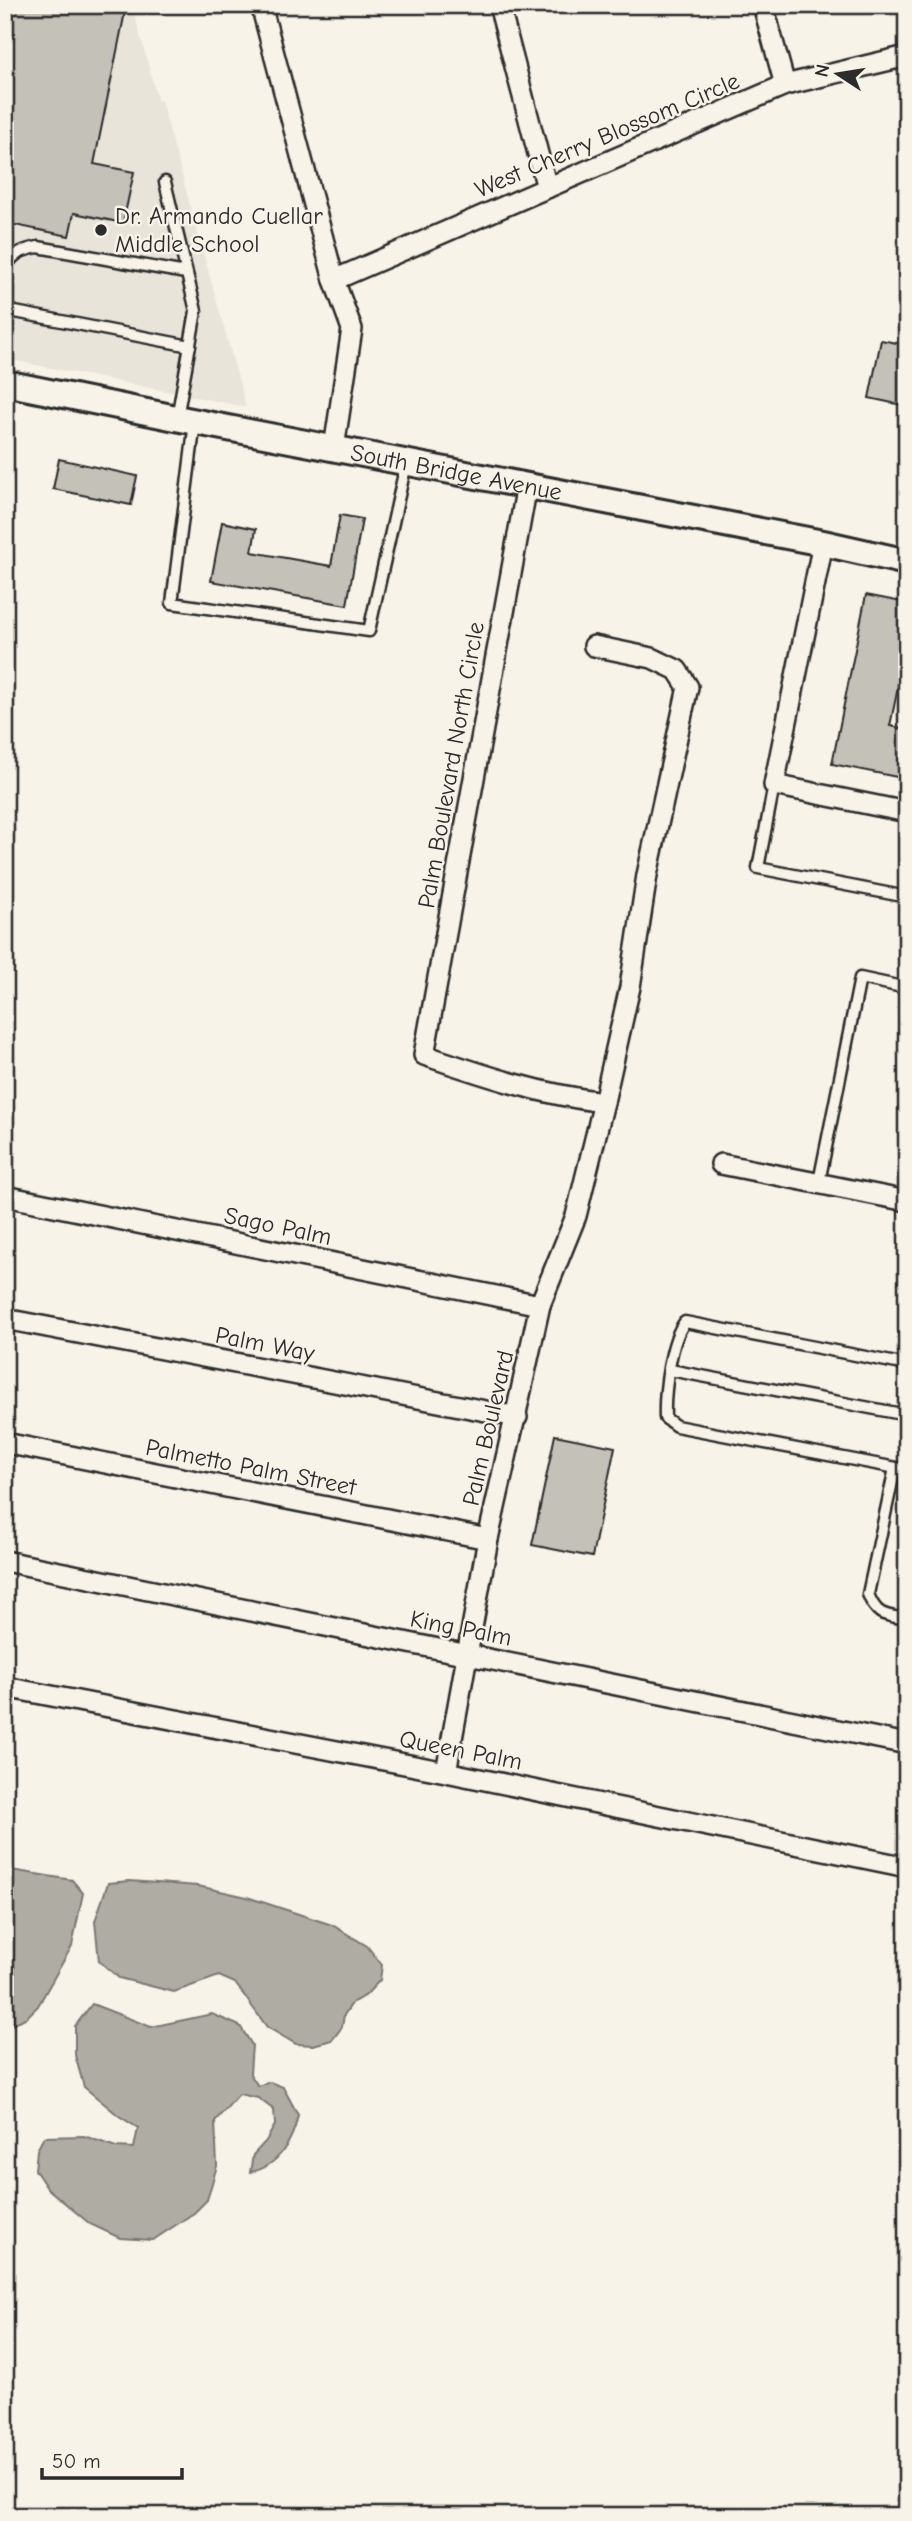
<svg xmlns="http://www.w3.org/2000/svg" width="912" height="2521" font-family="'Comic Neue',sans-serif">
  <rect width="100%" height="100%" fill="#f7f3e8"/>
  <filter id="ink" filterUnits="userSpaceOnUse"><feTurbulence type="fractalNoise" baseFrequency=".0143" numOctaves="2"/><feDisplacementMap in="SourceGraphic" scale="14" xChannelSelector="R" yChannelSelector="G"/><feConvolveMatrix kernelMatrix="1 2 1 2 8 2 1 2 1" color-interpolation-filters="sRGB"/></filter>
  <g filter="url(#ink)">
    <polygon fill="#e8e4da" points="5,5 132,5 158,101 161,100 246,407 5,359"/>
    <g fill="#afaca4" stroke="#7a7874" stroke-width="2">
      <polygon points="5,1869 72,1880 83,1893 72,1946 38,2006 27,2017 8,2027 5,2026"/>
      <polygon points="130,1881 198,1886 247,1897 332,1925 367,1946 382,1965 380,1980 365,1996 353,2002 344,2015 342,2027 332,2040 313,2045 296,2044 267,2027 235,1983 219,1976 174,1992 119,1978 99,1961 95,1921 108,1883"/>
      <path d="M92 2004 151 2027 212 2014 240 2026 252 2045 250 2074 258 2086 270 2082 283 2087 298 2115C293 2141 277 2168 250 2172L253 2155 266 2141 275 2125 274 2110 258 2098 239 2094 215 2121 217 2166 207 2200 194 2213 153 2240 120 2238 90 2224 47 2188 35 2170 37 2150 44 2137 84 2136 116 2147 134 2148 138 2128 119 2116 84 2087 75 2055V2026Z"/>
    </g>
    <g fill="#c4c1b9" stroke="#2b2b2b" stroke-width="2">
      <polygon points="5,5 90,5 125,12 94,164 134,172 123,223 74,213 69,236 5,223"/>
      <polygon points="881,340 907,345 907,383 902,405 869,398"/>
      <polygon points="59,459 137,476 131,505 53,489"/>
      <polygon points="340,515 362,519 347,605 211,581 222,522 256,529 252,552 331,566"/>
      <polygon points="866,595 907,603 907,644 890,726 907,729 907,779 832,764"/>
      <polygon points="555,1435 615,1447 592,1557 532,1545"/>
    </g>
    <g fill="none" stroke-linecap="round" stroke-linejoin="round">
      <defs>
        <g id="service">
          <polyline points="165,182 196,311 177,418"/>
          <path d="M5 270C11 254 22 250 38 247L186 273"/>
          <polyline points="5,310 190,346"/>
          <polyline points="195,422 172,603 369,631 406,464"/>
          <polyline points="774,785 758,868 907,897"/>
          <polyline points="819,1182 860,978 907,988"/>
          <path d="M907 1365 685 1322C670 1340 664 1394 665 1418L676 1426 907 1470"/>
          <polyline points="670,1370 907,1415"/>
          <path d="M895 1468 868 1594C877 1617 885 1615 907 1619"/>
        </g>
        <g id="minor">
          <polyline points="261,5 334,280 352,329 334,448"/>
          <polyline points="499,5 547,188"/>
          <polyline points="763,5 785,85"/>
          <polyline points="334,280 785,85 907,56"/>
          <path d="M527 485 424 1055C483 1075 542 1095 604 1102"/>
          <polyline points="823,543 774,785 907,812"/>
          <polyline points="721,1164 907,1201"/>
          <polyline points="5,1196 540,1305"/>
          <polyline points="5,1319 517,1417"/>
          <polyline points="5,1443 488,1539"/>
          <polyline points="5,1561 907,1744"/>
          <polyline points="5,1687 446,1772 907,1867"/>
          <polyline points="446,1772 488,1539 540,1305 576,1216 604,1102 630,987 647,875 688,687 677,670 652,658 594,646"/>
        </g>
        <g id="tertiary">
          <path id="s1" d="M5 383 176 418 823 543 907 562"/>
        </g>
      </defs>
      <use href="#service" stroke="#2b2b2b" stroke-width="15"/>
      <use href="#minor" stroke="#2b2b2b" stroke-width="24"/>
      <use href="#tertiary" stroke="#2b2b2b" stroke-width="30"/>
      <use href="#service" stroke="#f7f3e8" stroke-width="10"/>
      <use href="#minor" stroke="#f7f3e8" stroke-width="19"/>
      <use href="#tertiary" stroke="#f7f3e8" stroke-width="24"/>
    </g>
  </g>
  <circle fill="#2b2b2b" stroke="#f7f3e8" stroke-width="2.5" cx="101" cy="230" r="7"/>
  <g text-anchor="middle" stroke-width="5" stroke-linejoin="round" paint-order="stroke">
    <g font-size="24" fill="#2b2b2b" stroke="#f7f3e8">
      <text transform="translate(607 135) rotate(-23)" y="8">West Cherry Blossom Circle</text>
      <text dy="8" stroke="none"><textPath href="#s1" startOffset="460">South Bridge Avenue</textPath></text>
      <text transform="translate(451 765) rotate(-80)" y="8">Palm Boulevard North Circle</text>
      <text transform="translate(278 1226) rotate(12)" y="8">Sago Palm</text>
      <text transform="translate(265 1344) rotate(11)" y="8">Palm Way</text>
      <text transform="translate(488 1428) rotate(-77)" y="8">Palm Boulevard</text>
      <text transform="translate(251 1467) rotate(11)" y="8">Palmetto Palm Street</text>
      <text transform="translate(461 1628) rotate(11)" y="8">King Palm</text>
      <text transform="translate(461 1750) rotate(11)" y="8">Queen Palm</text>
    </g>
    <g font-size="24" fill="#2b2b2b" stroke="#f7f3e8" text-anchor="start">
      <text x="115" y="224">Dr. Armando Cuellar<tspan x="115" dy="28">Middle School</tspan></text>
    </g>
  </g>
  <rect width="912" height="2521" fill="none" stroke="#f7f3e8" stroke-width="28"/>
  <rect x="14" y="14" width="884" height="2493" fill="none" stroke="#2b2b2b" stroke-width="2.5" filter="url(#ink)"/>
  <g transform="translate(838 74) rotate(282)" stroke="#f7f3e8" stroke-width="5" paint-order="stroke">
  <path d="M0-5L12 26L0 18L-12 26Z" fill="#2b2b2b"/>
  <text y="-10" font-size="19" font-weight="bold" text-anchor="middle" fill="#2b2b2b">N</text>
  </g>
  <path d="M42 2468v10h140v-10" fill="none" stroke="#2b2b2b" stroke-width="3.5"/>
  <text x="52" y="2468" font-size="21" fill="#2b2b2b" stroke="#f7f3e8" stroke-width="5" paint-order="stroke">50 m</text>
</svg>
